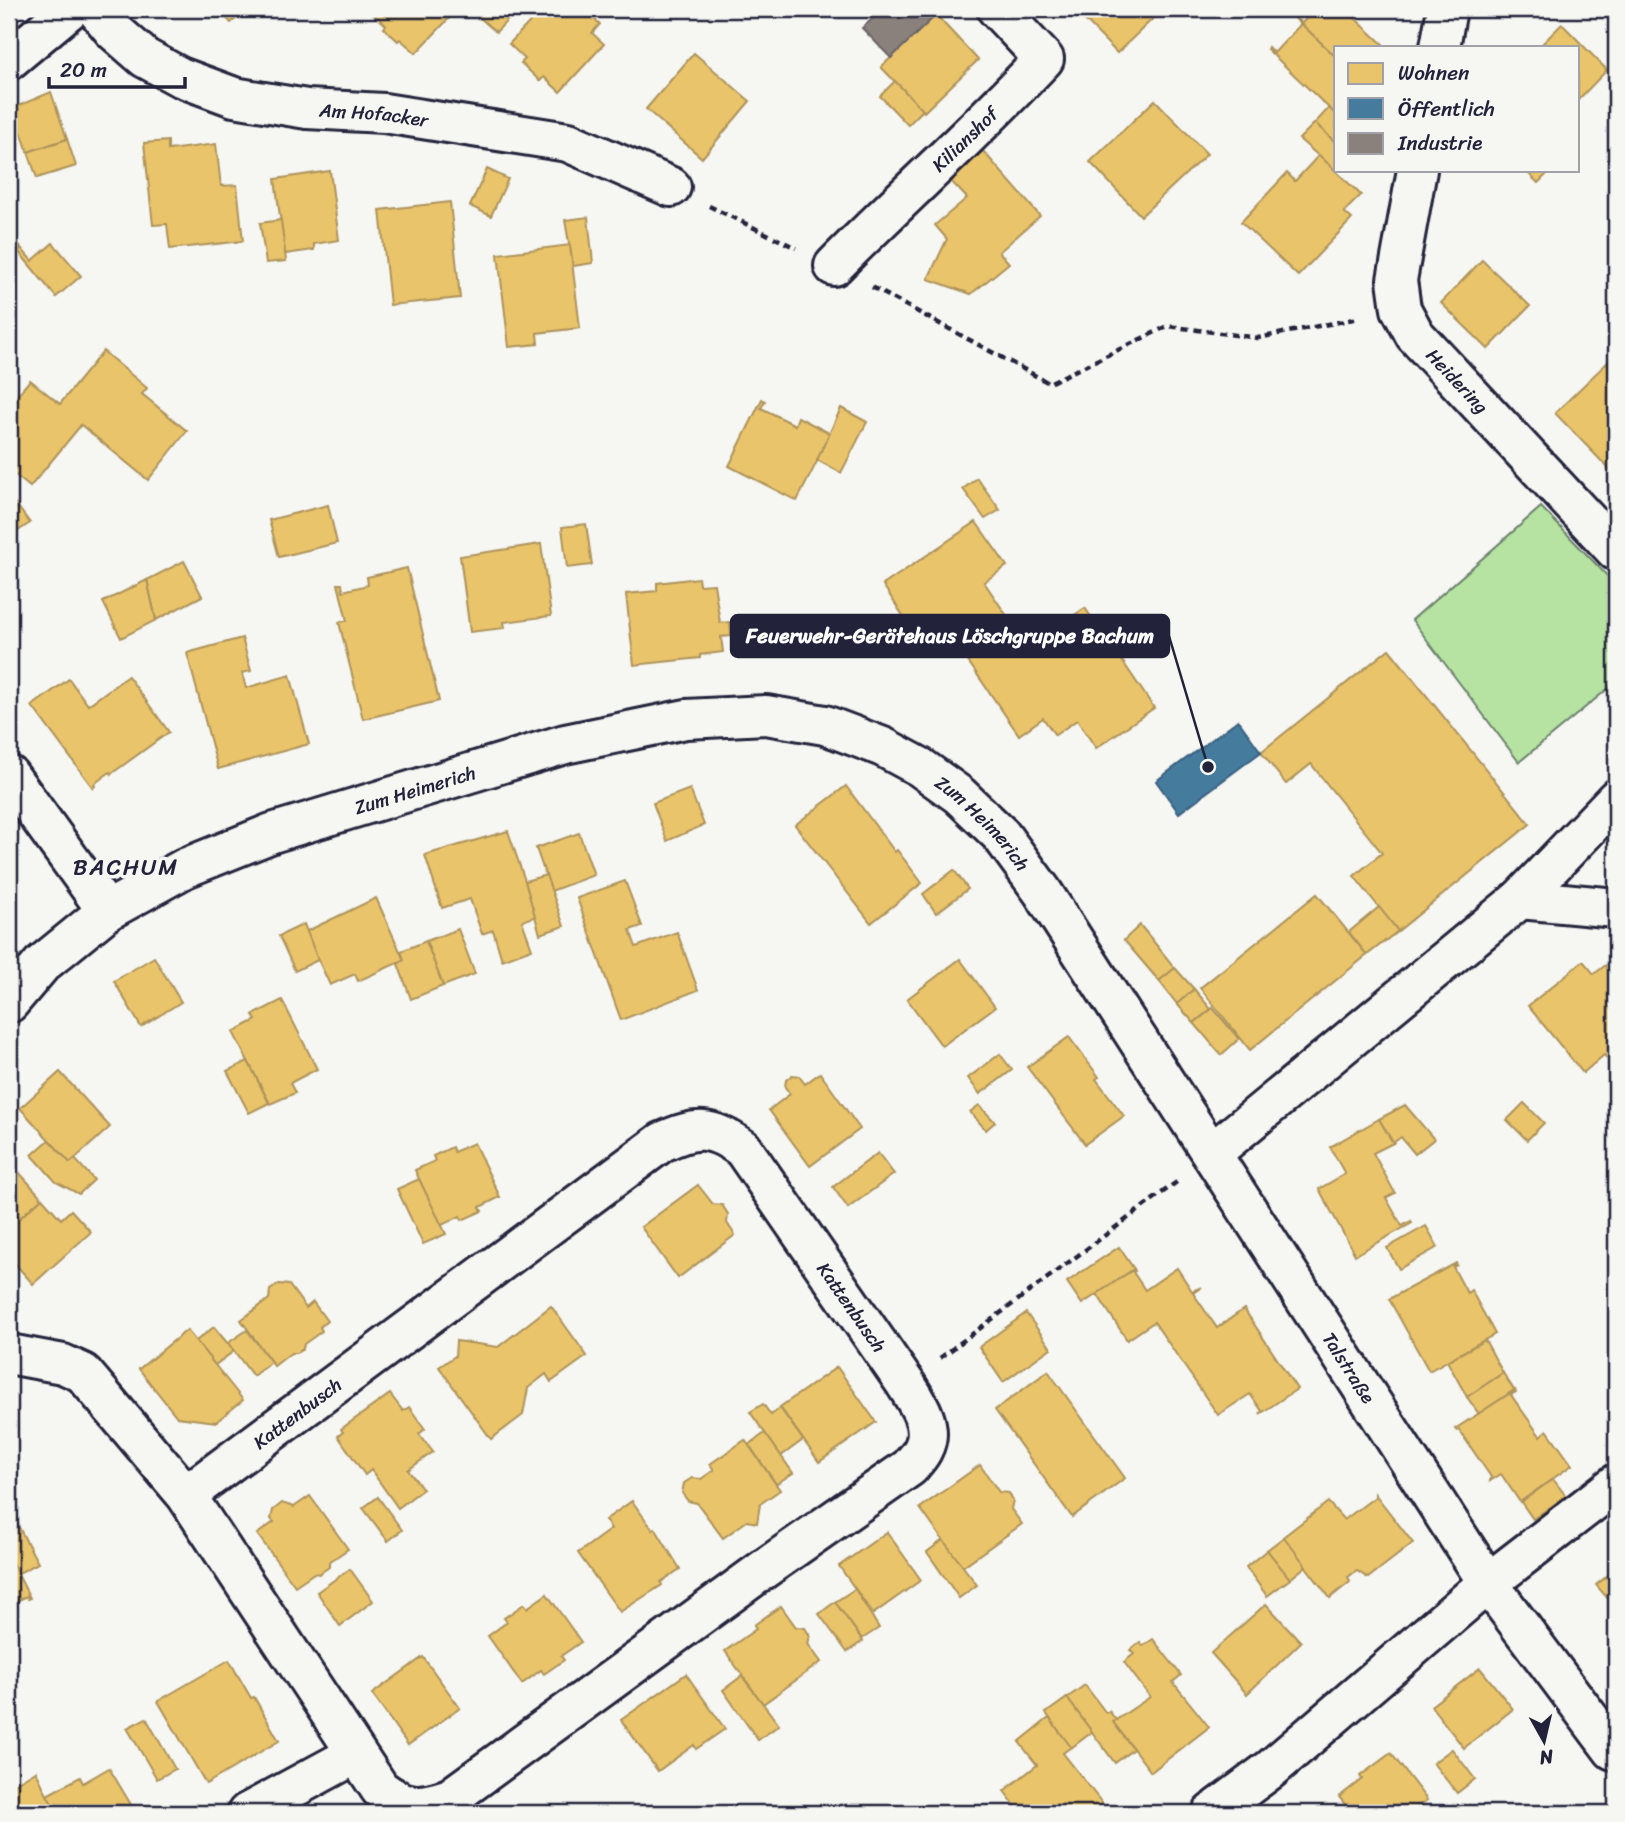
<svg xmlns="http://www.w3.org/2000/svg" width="1625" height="1822" font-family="Sriracha,sans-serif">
  <rect width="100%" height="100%" fill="#f6f6f2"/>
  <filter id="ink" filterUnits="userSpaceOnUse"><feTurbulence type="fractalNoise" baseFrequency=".0143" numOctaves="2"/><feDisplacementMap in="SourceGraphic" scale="14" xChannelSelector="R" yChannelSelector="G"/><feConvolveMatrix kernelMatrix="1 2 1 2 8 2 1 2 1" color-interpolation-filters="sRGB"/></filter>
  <g filter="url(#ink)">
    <polygon fill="#b6e3a1" stroke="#6c826e" stroke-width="2" points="1541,507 1616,585 1616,682 1519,762 1412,620"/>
    <g fill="#e9c46a" stroke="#ad935c" stroke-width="2">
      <polygon points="218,9 248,9 231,23"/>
      <polygon points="371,9 458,9 416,53 400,39 398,41 384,28 386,25 370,11"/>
      <polygon points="487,9 518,9 496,32 479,17"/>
      <polygon points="542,9 567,9 569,11 572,9 583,9 600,24 592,33 604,44 560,92 544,77 540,81 521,63 525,59 509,44"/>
      <polygon points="1074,9 1163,9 1117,53"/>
      <polygon points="1316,9 1345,9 1386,47 1336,47 1336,57 1295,18 1302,23"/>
      <polygon points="936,15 978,60 924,112 881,67"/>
      <polygon points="1295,18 1336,57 1336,110 1334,113 1267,49 1268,47 1274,53 1300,25"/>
      <polygon points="1562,24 1607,70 1578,100 1578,47 1539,47"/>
      <polygon points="694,53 750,101 702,158 646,109"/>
      <polygon points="895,81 923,110 908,125 880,96"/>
      <polygon points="51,92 67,139 28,152 13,108"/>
      <polygon points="1155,100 1207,154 1141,216 1090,162"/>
      <polygon points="1329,108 1334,113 1336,111 1336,143 1315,123"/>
      <polygon points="1315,123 1336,143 1336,171 1299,139"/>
      <polygon points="67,139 76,166 37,178 28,152"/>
      <polygon points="168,141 168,150 216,144 221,186 237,185 243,241 170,249 167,224 153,225 144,143"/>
      <polygon points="983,151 1040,216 999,252 1009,263 971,294 928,279 947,239 935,225 967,198 950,180"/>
      <polygon points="1319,155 1361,195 1344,212 1352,219 1298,276 1241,222 1287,173 1295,181"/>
      <polygon points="487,169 508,179 491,216 470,206"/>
      <polygon points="1525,170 1551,170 1538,183"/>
      <polygon points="330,171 339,240 314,244 314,250 285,254 275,179"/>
      <polygon points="450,202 460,298 390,305 380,210"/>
      <polygon points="588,217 593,263 573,266 565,220"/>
      <polygon points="281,220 286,261 266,263 260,223"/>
      <polygon points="9,234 21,248 9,258"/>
      <polygon points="53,243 81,276 56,297 18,251 21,248 32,261"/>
      <polygon points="570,245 580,328 537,333 538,344 509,347 498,254"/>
      <polygon points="1482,260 1530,306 1488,349 1441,303"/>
      <polygon points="103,351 147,388 142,394 187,431 148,480 81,425 30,487 9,470 9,405 30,380 60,404"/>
      <polygon points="1616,354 1616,470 1613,473 1555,413"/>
      <polygon points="762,399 765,401 761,408 795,425 798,417 831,434 797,501 729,466"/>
      <polygon points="841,408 867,422 841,473 817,460"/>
      <polygon points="977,478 1000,510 985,519 963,489"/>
      <polygon points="9,495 30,523 9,537"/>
      <polygon points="328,505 337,543 279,557 269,520"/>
      <polygon points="976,522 1007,566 984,582 1028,647 1085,608 1096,624 1107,617 1131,652 1121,659 1154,708 1096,748 1077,720 1055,735 1043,718 1019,735 936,615 913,631 883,585"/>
      <polygon points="586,524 592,565 567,568 562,527"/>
      <polygon points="541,544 551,616 504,622 505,628 470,632 460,556"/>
      <polygon points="184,561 202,596 156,620 147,580"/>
      <polygon points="407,568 439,701 363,719 339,622 347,621 338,584 342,584 343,591 368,585 367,577"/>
      <polygon points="698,578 699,585 714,584 720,623 730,622 731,636 721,637 723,652 700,655 700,658 634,665 626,594 657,591 657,583"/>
      <polygon points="147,580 156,620 121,638 103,602"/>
      <polygon points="242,638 251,671 242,673 246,688 290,675 309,744 218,769 187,653"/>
      <polygon points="1389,649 1530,824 1398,931 1354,876 1382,853 1311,764 1286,784 1261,752"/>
      <polygon points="128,676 169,732 111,774 110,772 94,784 95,786 93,788 32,706 69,679 88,705"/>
      <polygon points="846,786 895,852 897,850 922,883 871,923 795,825"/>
      <polygon points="690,789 704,825 667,841 653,803"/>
      <polygon points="508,831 537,916 522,921 532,949 502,960 493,930 482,934 470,899 442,908 425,855"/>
      <polygon points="579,833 594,875 551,891 536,848"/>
      <polygon points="954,870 968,889 936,913 923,894"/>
      <polygon points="546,875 564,926 540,934 525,881"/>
      <polygon points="625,881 642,926 630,930 636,947 677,932 698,990 621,1020 577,898"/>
      <polygon points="1317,894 1367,955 1250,1050 1200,988"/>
      <polygon points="376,898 404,960 358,981 355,974 330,985 305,932"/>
      <polygon points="1379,907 1398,931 1367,955 1349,932"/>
      <polygon points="304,924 318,960 295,971 279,936"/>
      <polygon points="1140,925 1175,968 1159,981 1124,940"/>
      <polygon points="458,929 475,974 443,986 426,941"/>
      <polygon points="426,941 443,986 411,999 398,964 404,960 401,951"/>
      <polygon points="154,957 181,1002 141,1027 114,981"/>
      <polygon points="960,959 995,1007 942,1046 907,999"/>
      <polygon points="1583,961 1594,974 1606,965 1616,978 1616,1070 1604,1055 1583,1073 1528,1006"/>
      <polygon points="1175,968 1194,989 1177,1004 1159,981"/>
      <polygon points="1194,989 1211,1009 1194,1023 1177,1004"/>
      <polygon points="282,1000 317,1069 290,1083 295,1093 270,1104 233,1032 256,1020 253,1015"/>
      <polygon points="1213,1008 1239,1039 1221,1055 1194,1023"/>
      <polygon points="1069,1037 1099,1077 1096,1079 1124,1116 1085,1144 1027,1067"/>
      <polygon points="1000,1054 1012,1070 980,1094 968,1078"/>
      <polygon points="248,1061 269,1103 249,1113 227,1071"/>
      <polygon points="60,1072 110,1127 70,1163 20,1108"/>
      <polygon points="820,1073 860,1129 810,1166 769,1110 790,1094 785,1087 786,1080 792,1075 799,1076 805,1084"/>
      <polygon points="1524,1103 1544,1123 1527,1140 1507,1120"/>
      <polygon points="979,1105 995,1122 986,1130 970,1112"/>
      <polygon points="1405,1105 1434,1139 1415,1154 1401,1137 1393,1143 1379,1119"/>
      <polygon points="1379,1119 1393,1143 1373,1153 1395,1193 1386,1198 1402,1226 1411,1221 1412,1223 1355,1255 1319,1189 1345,1174 1330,1147"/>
      <polygon points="49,1140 70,1163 75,1159 94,1180 79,1194 56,1182 32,1155"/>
      <polygon points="474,1143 500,1197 480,1207 482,1211 462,1220 460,1216 440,1226 415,1170 435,1161 433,1156 452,1147 454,1152"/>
      <polygon points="878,1153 894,1174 848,1208 833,1187"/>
      <polygon points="9,1161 42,1198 20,1218 9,1206"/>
      <polygon points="419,1179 446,1234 423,1244 397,1189"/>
      <polygon points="698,1185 713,1204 722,1205 728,1214 727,1223 735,1235 678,1278 641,1227"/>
      <polygon points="42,1198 61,1219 71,1210 91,1232 33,1284 9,1257 9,1206 20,1218"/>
      <polygon points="1426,1226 1438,1247 1399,1269 1387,1248"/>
      <polygon points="1119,1247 1134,1269 1082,1304 1067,1282"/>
      <polygon points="1456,1263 1457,1265 1453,1267 1467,1293 1471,1290 1495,1334 1429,1371 1389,1299"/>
      <polygon points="1177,1268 1192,1291 1202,1287 1193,1293 1217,1328 1244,1309 1297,1389 1260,1414 1262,1411 1250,1394 1218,1415 1154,1322 1127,1340 1097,1294 1134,1269 1135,1271 1133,1272 1145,1290"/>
      <polygon points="279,1284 289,1285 306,1308 313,1302 327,1321 320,1327 322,1331 304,1344 303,1349 296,1353 291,1353 274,1366 241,1320 269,1299 270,1290"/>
      <polygon points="551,1306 587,1356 551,1382 546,1374 528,1388 523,1415 491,1439 439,1367 455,1356 456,1341 498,1347"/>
      <polygon points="1026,1313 1051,1348 1003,1382 979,1347"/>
      <polygon points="214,1327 234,1351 215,1365 196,1341"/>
      <polygon points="187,1330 243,1400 216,1422 177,1417 139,1369"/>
      <polygon points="247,1330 271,1362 253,1376 228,1343"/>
      <polygon points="1485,1340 1503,1373 1467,1397 1447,1361"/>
      <polygon points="837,1367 876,1422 819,1462 780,1407"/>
      <polygon points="1048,1371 1125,1478 1072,1517 995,1410"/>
      <polygon points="1503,1373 1514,1390 1479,1414 1467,1397"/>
      <polygon points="1515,1390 1516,1392 1511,1395 1540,1436 1547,1430 1572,1465 1520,1502 1501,1474 1490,1481 1491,1477 1459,1430 1457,1431 1455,1429"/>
      <polygon points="390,1394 403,1411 409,1407 425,1429 419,1434 433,1452 408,1470 423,1489 398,1508 371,1470 365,1475 338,1436 343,1432 341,1429"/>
      <polygon points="763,1404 771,1415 780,1408 803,1440 781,1456 750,1412"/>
      <polygon points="765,1433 793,1473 776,1484 749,1445"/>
      <polygon points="745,1440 780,1490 760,1504 757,1523 747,1521 723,1538 697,1503 688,1501 682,1493 684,1483 692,1478 701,1479 714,1470 710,1464"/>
      <polygon points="980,1465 999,1492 1009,1493 1013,1500 1011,1509 1022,1524 962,1567 920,1508"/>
      <polygon points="1553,1479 1566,1496 1533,1519 1521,1502"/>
      <polygon points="1375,1494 1413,1543 1368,1578 1357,1571 1348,1577 1350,1582 1330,1598 1283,1537 1328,1502 1344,1520 1375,1497"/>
      <polygon points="310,1496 348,1549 329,1562 329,1567 319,1574 314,1573 295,1586 257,1534 274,1522 271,1519 273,1510 282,1503 294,1507"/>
      <polygon points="378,1497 402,1530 388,1541 363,1508"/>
      <polygon points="632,1501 653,1530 655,1528 680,1569 661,1582 662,1585 620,1612 578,1553 611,1529 605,1520"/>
      <polygon points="15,1520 38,1563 17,1574 9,1557 9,1528 15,1525 13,1521"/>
      <polygon points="887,1532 921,1580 873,1614 839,1566"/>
      <polygon points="1284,1537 1306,1566 1290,1579 1267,1550"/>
      <polygon points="943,1540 977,1585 959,1598 927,1552"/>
      <polygon points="1267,1550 1290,1579 1267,1596 1246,1567"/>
      <polygon points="9,1557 30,1598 28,1599 27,1596 9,1605"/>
      <polygon points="350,1569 373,1601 340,1626 317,1592"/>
      <polygon points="1616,1569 1616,1608 1596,1585"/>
      <polygon points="855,1589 879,1628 862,1639 835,1602"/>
      <polygon points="547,1594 581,1642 561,1656 564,1660 544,1674 541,1670 522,1684 488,1636 507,1622 504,1618 524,1604 527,1608"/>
      <polygon points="835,1602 863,1641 847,1652 819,1614"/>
      <polygon points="1266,1604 1301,1642 1247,1694 1211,1653"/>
      <polygon points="781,1606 796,1627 805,1628 810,1636 808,1644 821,1662 763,1704 725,1651 756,1629 754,1625"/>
      <polygon points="1153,1639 1181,1675 1173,1682 1209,1727 1151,1772 1113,1722 1150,1697 1124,1662 1134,1654 1130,1650 1140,1642 1143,1646"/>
      <polygon points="423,1657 460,1708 408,1745 372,1694"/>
      <polygon points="229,1660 251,1698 254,1697 279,1741 206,1784 158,1701"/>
      <polygon points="1480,1668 1513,1709 1464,1748 1431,1706"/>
      <polygon points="686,1674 725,1729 696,1749 694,1745 658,1771 621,1720"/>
      <polygon points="742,1676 779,1725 758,1740 723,1690"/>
      <polygon points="1085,1685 1106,1713 1109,1711 1116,1720 1113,1722 1133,1749 1115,1763 1067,1698"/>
      <polygon points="1067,1698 1092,1732 1071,1748 1046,1713"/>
      <polygon points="146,1718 175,1769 157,1779 127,1728"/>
      <polygon points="1049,1718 1071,1747 1063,1753 1105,1807 1097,1813 1021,1813 1004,1791 1037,1765 1019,1742"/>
      <polygon points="1452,1749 1475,1779 1457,1793 1433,1763"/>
      <polygon points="1391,1753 1427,1800 1409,1813 1352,1813 1339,1797 1362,1779 1360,1776"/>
      <polygon points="109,1768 136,1813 57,1813 47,1795 80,1777 83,1783"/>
      <polygon points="36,1771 47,1795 57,1813 17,1813 9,1798 9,1787"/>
    </g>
    <polygon fill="#457b9d" stroke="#3a6080" stroke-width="2" points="1238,720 1261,752 1179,813 1156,781"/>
    <polygon fill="#8a817c" stroke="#6b6468" stroke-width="2" points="883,9 930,9 936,15 891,58 862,28"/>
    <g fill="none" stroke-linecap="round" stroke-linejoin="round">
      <defs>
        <g id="minor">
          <path id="s1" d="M96 9 114 31 145 58 180 77 234 97 307 109 384 113 568 142 671 187"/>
          <polyline points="1440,47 1447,9"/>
          <polyline points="9,60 70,9"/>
          <path id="s2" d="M1417 170 1397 280 1401 309 1415 335 1616 551"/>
          <path id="s3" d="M834 266C903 196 977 131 1044 59L997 9"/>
          <polyline points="9,775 107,911"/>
          <polyline points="1520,899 1616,908"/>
          <path id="s4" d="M9 1003 42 964 107 911 185 868 272 833 565 744 686 719 766 715 825 725 883 747 920 767 959 795 1001 835 1042 891 1488 1583 1613 1750"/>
          <polyline points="1212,1153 1520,899 1616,799"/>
          <path d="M9 1354 63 1364 83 1373 186 1495 380 1789C407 1809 419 1808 450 1798L764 1569 910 1467C914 1461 920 1456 923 1449 935 1426 917 1402 905 1383L743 1149C712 1126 696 1126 662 1142L186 1495"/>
          <polyline points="247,1813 356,1754"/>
          <polyline points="1212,1813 1271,1769 1488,1583 1616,1484"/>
        </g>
      </defs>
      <use href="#minor" stroke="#22223b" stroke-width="44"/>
      <g stroke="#22223b" stroke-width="4.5" stroke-dasharray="7 5" stroke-linecap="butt">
        <polyline points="709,206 796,248"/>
        <polyline points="872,287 1049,383 1168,326 1258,338 1359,318"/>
        <polyline points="940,1358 1178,1181"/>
      </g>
      <use href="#minor" stroke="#f6f6f2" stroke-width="38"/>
    </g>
  </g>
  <g text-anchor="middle" stroke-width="7" stroke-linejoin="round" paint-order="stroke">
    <g font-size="19" fill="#22223b" stroke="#f6f6f2">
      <text dy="7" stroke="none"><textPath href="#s1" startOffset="308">Am Hofacker</textPath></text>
      <text dy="7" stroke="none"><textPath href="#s3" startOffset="182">Kilianshof</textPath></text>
      <text dy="7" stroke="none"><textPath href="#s2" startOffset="233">Heidering</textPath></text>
      <text dy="7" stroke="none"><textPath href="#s4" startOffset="467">Zum Heimerich</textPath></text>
      <text dy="7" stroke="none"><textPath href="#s4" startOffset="1076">Zum Heimerich</textPath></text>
      <text transform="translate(852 1307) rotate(55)" y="7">Kattenbusch</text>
      <text dy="7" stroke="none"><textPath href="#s4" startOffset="1734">Talstraße</textPath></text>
      <text transform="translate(297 1413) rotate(-37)" y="7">Kattenbusch</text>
    </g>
    <g font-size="23" letter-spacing="2" fill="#22223b" stroke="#f6f6f2">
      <text x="126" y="875">BACHUM</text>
    </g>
  </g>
  <path fill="none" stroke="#22223b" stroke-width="2.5" d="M1208 767L1169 636"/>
  <circle fill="#22223b" stroke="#f6f6f2" stroke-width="2.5" cx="1208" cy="767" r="7"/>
  <rect fill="#22223b" stroke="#22223b" stroke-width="2.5" x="731" y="615" width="438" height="42" rx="7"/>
  <g font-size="21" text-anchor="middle" font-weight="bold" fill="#fff">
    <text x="950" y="643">Feuerwehr-Gerätehaus Löschgruppe Bachum</text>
  </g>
  <rect width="1625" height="1822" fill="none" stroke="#f6f6f2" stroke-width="35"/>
  <rect x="18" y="18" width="1590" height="1787" fill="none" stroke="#22223b" stroke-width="2.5" filter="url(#ink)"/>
  <rect x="1334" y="46" width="245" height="126" fill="#f6f6f2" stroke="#a1a1a9" stroke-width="2"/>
  <rect x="1348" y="63" width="35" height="21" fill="#e9c46a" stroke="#a1a1a9" stroke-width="2"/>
  <text x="1398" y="80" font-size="21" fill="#22223b">Wohnen</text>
  <rect x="1348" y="98" width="35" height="21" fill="#457b9d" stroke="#a1a1a9" stroke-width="2"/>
  <text x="1398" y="116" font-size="21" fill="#22223b">Öffentlich</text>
  <rect x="1348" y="133" width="35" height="21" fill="#8a817c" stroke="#a1a1a9" stroke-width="2"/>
  <text x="1398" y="150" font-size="21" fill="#22223b">Industrie</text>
  <g transform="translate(1544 1741) rotate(172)" stroke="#f6f6f2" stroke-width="5" paint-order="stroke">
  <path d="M0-5L12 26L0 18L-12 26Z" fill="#22223b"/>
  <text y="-10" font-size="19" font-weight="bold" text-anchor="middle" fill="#22223b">N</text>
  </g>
  <path d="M49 77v10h136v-10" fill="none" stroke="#22223b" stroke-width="3.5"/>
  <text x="60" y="77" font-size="21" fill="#22223b" stroke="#f6f6f2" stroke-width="5" paint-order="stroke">20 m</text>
</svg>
